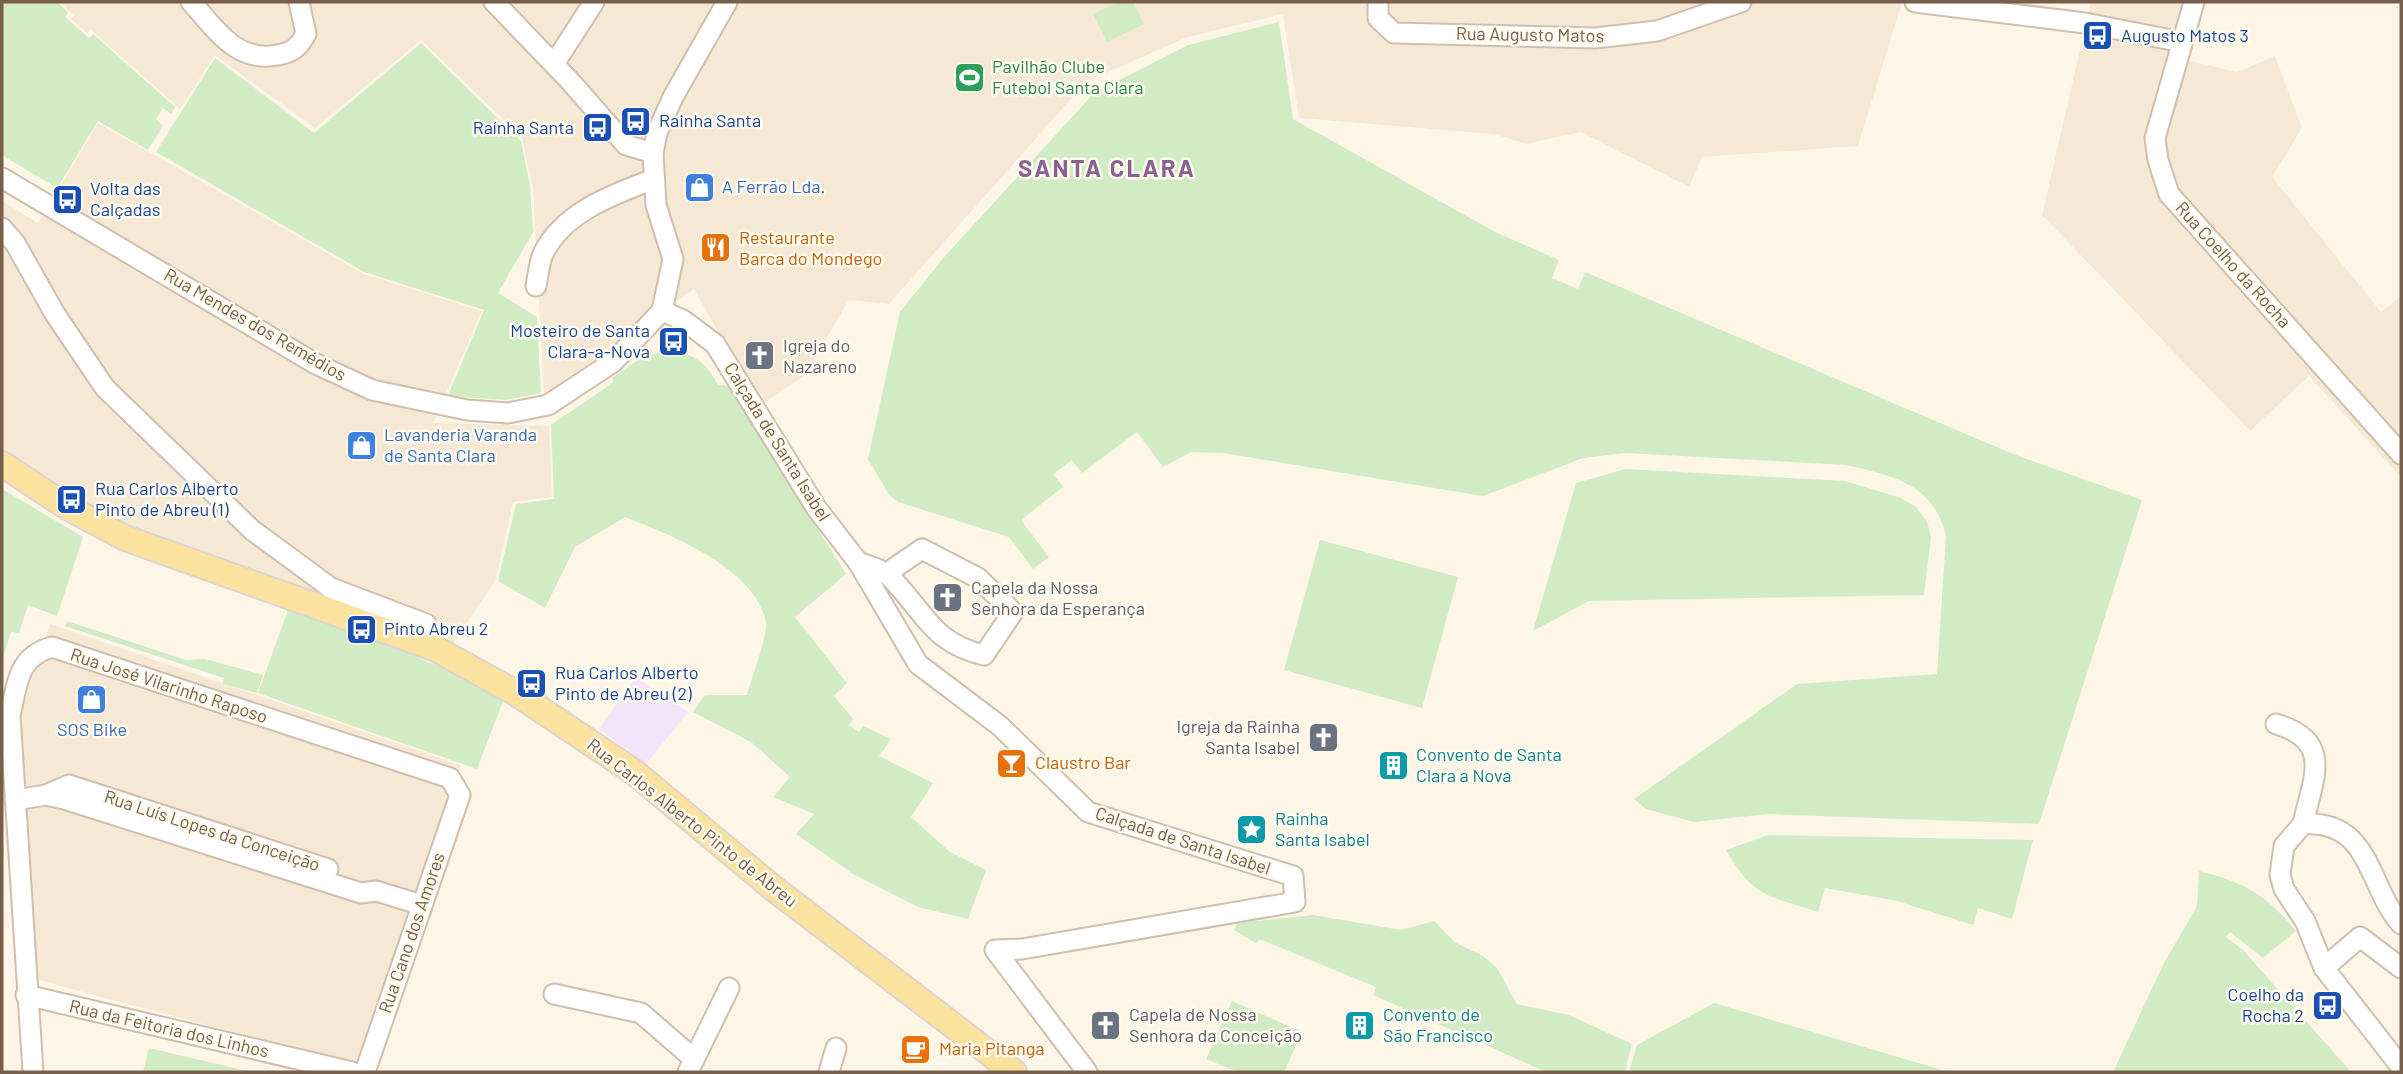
<svg xmlns="http://www.w3.org/2000/svg" width="2403" height="1074" font-family="Barlow,sans-serif">
  <rect width="100%" height="100%" fill="#fdf6e7"/>
  <g fill="#f5e9d5">
    <polygon points="59,2 1902,2 1858,146 1702,157 1689,187 1581,132 1526,144 1494,134 1299,118 1283,14 1185,38 1086,82 889,304 849,300 805,375 760,406 694,289 544,396 533,186 521,136 421,40 315,128 215,55 180,109 91,30 87,33 71,19 74,15"/>
    <polygon points="2091,2 2205,2 2186,60 2237,72 2275,56 2302,128 2272,177 2381,312 2401,296 2401,477 2309,376 2250,431 2042,215"/>
    <polygon points="98,123 364,274 482,311 433,423 549,426 552,497 513,502 495,581 451,646 129,530 2,454 2,201 38,223"/>
    <polygon points="50,624 461,765 356,1065 31,978 18,721"/>
  </g>
  <polygon fill="#f3e4f9" points="636,677 688,712 646,764 599,729"/>
  <g fill="#d1ebc5">
    <polygon points="2,2 57,2 68,12 65,17 89,38 93,34 175,107 171,114 163,108 156,119 163,126 148,150 98,121 57,188 2,155"/>
    <polygon points="1118,2 1133,2 1144,24 1107,42 1093,14"/>
    <path d="M1279 22 1293 119 1495 232 1559 260 1552 278 1578 289 1585 272 2013 454 2142 500 2039 824 1767 814 1694 822 1646 809 1634 799 1797 684 1937 674 1946 536C1934 484 1893 476 1847 465L1626 453 1583 458 1483 496 1223 453 1191 452 1163 467 1137 432 1082 473 1072 460 1053 474 1063 487 1021 520 1049 557 1033 569 1009 537 898 502 889 495 868 459 900 312 945 256 1094 93 1188 45Z"/>
    <polygon points="421,43 521,141 530,186 533,232 498,293 537,317 541,393 506,400 448,396 484,310 364,272 156,152 215,58 314,133"/>
    <path d="M670 351C694 353 708 364 718 385L729 386 846 574 795 617 847 683 834 696 853 719 849 725 859 732 863 726 891 739 879 756 933 783 911 817 950 852 986 870 968 919 918 907 853 874 796 834 814 814 773 797 790 777 751 742 693 712 705 695H747C751 679 768 636 766 622 755 568 671 535 625 517L575 547 545 608 498 581 516 504 554 499 551 425 614 382 612 378 644 356Z"/>
    <polygon points="1626,469 1845,481 1901,498 1916,507 1927,522 1931,537 1924,595 1589,601 1533,631 1576,483"/>
    <polygon points="2,489 83,537 57,616 28,605 19,633 11,632 2,660"/>
    <polygon points="1320,540 1458,577 1422,708 1284,670"/>
    <path d="M288 610C363 633 435 660 503 701L477 769 258 693Z"/>
    <polygon points="67,621 186,660 205,659 263,675 257,693 223,684 224,678 65,626"/>
    <path d="M1768 835 2033 840 2012 919 1978 908 1973 925 1897 901 1825 888 1818 912C1768 896 1753 897 1726 850Z"/>
    <path d="M2199 871C2244 882 2267 895 2296 931L2263 958 2230 932 2226 937 2243 950 2351 1072H2113L2163 965 2197 906Z"/>
    <polygon points="1313,915 1401,930 1434,921 1456,943 1483,956 1497,968 1517,1004 1569,1015 1632,1044 1625,1072 1546,1072 1373,995 1376,987 1259,939 1256,943 1234,930 1237,923"/>
    <polygon points="1232,1001 1302,1032 1284,1072 1237,1072 1206,1059"/>
    <polygon points="1714,1003 1949,1072 1629,1072 1637,1045"/>
    <polygon points="149,1048 251,1072 143,1072"/>
  </g>
  <g fill="none" stroke-linecap="round" stroke-linejoin="round">
    <defs>
      <g id="minor">
        <path d="M191 2C216 29 236 63 277 55 292 53 299 47 306 34L299 2"/>
        <polyline points="494,2 570,81 626,145 653,153"/>
        <polyline points="1378,2 1378,18 1394,33 1595,38 1657,31 1741,2"/>
        <polyline points="1915,2 2085,23 2182,42"/>
        <polyline points="2194,2 2155,138 2158,160 2169,194 2401,454"/>
        <polyline points="554,64 594,2"/>
        <polyline points="2,178 316,364 372,390 467,410 508,413 548,405 613,362 662,311 673,259 656,205 653,153 657,133 673,97 727,2"/>
        <polyline points="2,228 15,243 55,314 105,388 252,530 331,588 426,624 434,648"/>
        <path d="M536 286C538 276 539 263 543 254 563 212 614 194 654 179"/>
        <polyline points="662,311 683,320 715,344 817,509 858,562 918,664 1000,726 1088,812 1293,876 1295,902 1022,949 995,950 1087,1072"/>
        <path d="M858 562C868 566 882 569 889 576 924 610 931 643 984 655L1013 612 978 578 922 549 887 573"/>
        <path d="M2276 724C2334 741 2313 778 2303 824"/>
        <polyline points="46,795 69,785 328,869"/>
        <polyline points="15,800 46,795 64,799 361,893 376,891 422,905"/>
        <path d="M2401 924C2367 885 2371 820 2303 824L2284 846 2280 875 2284 889 2305 921 2324 968 2401 1067"/>
        <polyline points="2324,968 2360,937 2401,968"/>
        <polyline points="554,994 641,1013 694,1059"/>
        <polyline points="26,995 352,1072"/>
        <path d="M33 1072 10 715C18 683 17 657 52 647L450 778 460 795 365 1072"/>
        <polyline points="688,1072 729,988"/>
        <polyline points="829,1072 836,1048"/>
      </g>
      <polyline id="major" points="2,464 67,507 125,538 434,648 516,693 634,772 773,888 1014,1072"/>
    </defs>
    <use href="#minor" stroke="#cfbfad" stroke-width="23"/>
    <use href="#major" stroke="#dcd5d0" stroke-width="28"/>
    <use href="#minor" stroke="#fff" stroke-width="19"/>
    <use href="#major" stroke="#fce29f" stroke-width="24"/>
  </g>
  <defs>
    <symbol id="bus-square" viewBox="-11 -11 22 22"><rect x="-9" y="-9" width="18" height="18" rx="4" fill="#1a4fb4" stroke="#fffaee"/><path d="M-5-6H5V4H4V6H2V4H-2V6H-4V4H-5ZM-3.5-4V0h7V-4ZM-3.5 1.2v1.5H-2V1.2ZM2 1.2v1.5H3.5V1.2Z" fill="#fff"/></symbol>
    <symbol id="stadium-square" viewBox="-11 -11 22 22"><rect x="-9" y="-9" width="18" height="18" rx="4" fill="#2e9e5b" stroke="#fffaee"/><path d="M0-5a6.5 5 0 1 0 0 10a6.5 5 0 1 0 0-10ZM-3.5-1.8h7v3.6h-7Z" fill="#fff"/></symbol>
    <symbol id="shop-square" viewBox="-11 -11 22 22"><rect x="-9" y="-9" width="18" height="18" rx="4" fill="#3f7fe0" stroke="#fffaee"/><path d="M-5-2.5h2.3a2.7 3.5 0 0 1 5.4 0H5L5.5 6h-11ZM-1.5-2.5h3a1.5 2.3 0 0 0-3 0Z" fill="#fff"/></symbol>
    <symbol id="restaurant-square" viewBox="-11 -11 22 22"><rect x="-9" y="-9" width="18" height="18" rx="4" fill="#e8710a" stroke="#fffaee"/><path d="M-5-6h1v4h1v-4h1v4h1v-4h1v5L-1.5 .5V6h-2V.5L-5-1ZM5-6V6H3V1.5H1.5Q1.5-4 5-6Z" fill="#fff"/></symbol>
    <symbol id="church-square" viewBox="-11 -11 22 22"><rect x="-9" y="-9" width="18" height="18" rx="4" fill="#6b7280" stroke="#fffaee"/><path d="M-1.2-6h2.4v3.5h3.3v2.4h-3.3V6h-2.4V-.1h-3.3v-2.4h3.3Z" fill="#fff"/></symbol>
    <symbol id="bar-square" viewBox="-11 -11 22 22"><rect x="-9" y="-9" width="18" height="18" rx="4" fill="#e8710a" stroke="#fffaee"/><path d="M-6-5H6L.8 .8V4.5H3.5V6h-7V4.5H-.8V.8Z" fill="#fff"/></symbol>
    <symbol id="building-square" viewBox="-11 -11 22 22"><rect x="-9" y="-9" width="18" height="18" rx="4" fill="#0f9aa8" stroke="#fffaee"/><path d="M-4-6H4V6H1V3H-1V6H-4ZM-2.5-4.3h1.7v1.8h-1.7ZM.8-4.3h1.7v1.8H.8ZM-2.5-1h1.7V.8h-1.7ZM.8-1h1.7V.8H.8Z" fill="#fff"/></symbol>
    <symbol id="sight-square" viewBox="-11 -11 22 22"><rect x="-9" y="-9" width="18" height="18" rx="4" fill="#0f9aa8" stroke="#fffaee"/><path d="M0-6L1.8-2.2L6-1.7L2.9 1.2L3.7 5.4L0 3.3L-3.7 5.4L-2.9 1.2L-6-1.7L-1.8-2.2Z" fill="#fff"/></symbol>
    <symbol id="cafe-square" viewBox="-11 -11 22 22"><rect x="-9" y="-9" width="18" height="18" rx="4" fill="#e8710a" stroke="#fffaee"/><path d="M-5.5-4.5H6V0H3Q3 3.5 0 3.5H-2.5Q-5.5 3.5-5.5 0ZM3-3.2v2h1.7v-2ZM-6 4.5H4V6H-6Z" fill="#fff"/></symbol>
  </defs>
  <g fill-rule="evenodd">
    <use href="#bus-square" x="2080" y="18" width="35" height="35"/>
    <use href="#stadium-square" x="952" y="60" width="35" height="35"/>
    <use href="#bus-square" x="618" y="104" width="35" height="35"/>
    <use href="#bus-square" x="580" y="110" width="35" height="35"/>
    <use href="#shop-square" x="682" y="170" width="35" height="35"/>
    <use href="#bus-square" x="50" y="182" width="35" height="35"/>
    <use href="#restaurant-square" x="698" y="230" width="35" height="35"/>
    <use href="#bus-square" x="656" y="324" width="35" height="35"/>
    <use href="#church-square" x="742" y="338" width="35" height="35"/>
    <use href="#shop-square" x="344" y="428" width="35" height="35"/>
    <use href="#bus-square" x="54" y="482" width="35" height="35"/>
    <use href="#church-square" x="930" y="580" width="35" height="35"/>
    <use href="#bus-square" x="344" y="612" width="35" height="35"/>
    <use href="#bus-square" x="514" y="666" width="35" height="35"/>
    <use href="#shop-square" x="74" y="682" width="35" height="35"/>
    <use href="#church-square" x="1306" y="720" width="35" height="35"/>
    <use href="#bar-square" x="994" y="746" width="35" height="35"/>
    <use href="#building-square" x="1376" y="748" width="35" height="35"/>
    <use href="#sight-square" x="1234" y="812" width="35" height="35"/>
    <use href="#bus-square" x="2310" y="988" width="35" height="35"/>
    <use href="#church-square" x="1088" y="1008" width="35" height="35"/>
    <use href="#building-square" x="1342" y="1008" width="35" height="35"/>
    <use href="#cafe-square" x="898" y="1032" width="35" height="35"/>
  </g>
  <g text-anchor="middle" stroke-width="5" stroke-linejoin="round" paint-order="stroke">
    <g font-size="18" fill="#775f4b" stroke="#fffaee">
      <text transform="translate(1530 35) rotate(1)" y="6">Rua Augusto Matos</text>
      <text transform="translate(2233 265) rotate(48)" y="6">Rua Coelho da Rocha</text>
      <text transform="translate(255 325) rotate(30)" y="6">Rua Mendes dos Remédios</text>
      <text transform="translate(777 442) rotate(58)" y="6">Calçada de Santa Isabel</text>
      <text transform="translate(169 686) rotate(18)" y="6">Rua José Vilarinho Raposo</text>
      <text transform="translate(692 823) rotate(38)" y="6">Rua Carlos Alberto Pinto de Abreu</text>
      <text transform="translate(212 831) rotate(18)" y="6">Rua Luís Lopes da Conceição</text>
      <text transform="translate(1183 841) rotate(18)" y="6">Calçada de Santa Isabel</text>
      <text transform="translate(412 933) rotate(-71)" y="6">Rua Cano dos Amores</text>
      <text transform="translate(169 1029) rotate(13)" y="6">Rua da Feitoria dos Linhos</text>
    </g>
    <g font-size="18" fill="#164399" stroke="#fffaee" text-anchor="start">
      <text x="2121" y="42">Augusto Matos 3</text>
      <text x="659" y="127">Rainha Santa</text>
      <text x="574" y="134" text-anchor="end">Raínha Santa</text>
      <text x="90" y="195">Volta das<tspan x="90" dy="21">Calçadas</tspan></text>
      <text x="650" y="337" text-anchor="end">Mosteiro de Santa<tspan x="650" dy="21">Clara-a-Nova</tspan></text>
      <text x="95" y="495">Rua Carlos Alberto<tspan x="95" dy="21">Pinto de Abreu (1)</tspan></text>
      <text x="384" y="635">Pinto Abreu 2</text>
      <text x="555" y="679">Rua Carlos Alberto<tspan x="555" dy="21">Pinto de Abreu (2)</tspan></text>
      <text x="2304" y="1001" text-anchor="end">Coelho da<tspan x="2304" dy="21">Rocha 2</tspan></text>
    </g>
    <g font-size="18" fill="#27864d" stroke="#fffaee" text-anchor="start">
      <text x="992" y="73">Pavilhão Clube<tspan x="992" dy="21">Futebol Santa Clara</tspan></text>
    </g>
    <g font-size="18" fill="#366cbe" stroke="#fffaee" text-anchor="start">
      <text x="722" y="193">A Ferrão Lda.</text>
      <text x="384" y="441">Lavanderia Varanda<tspan x="384" dy="21">de Santa Clara</tspan></text>
      <text x="92" y="736" text-anchor="middle">SOS Bike</text>
    </g>
    <g font-size="18" fill="#c56008" stroke="#fffaee" text-anchor="start">
      <text x="739" y="244">Restaurante<tspan x="739" dy="21">Barca do Mondego</tspan></text>
      <text x="1035" y="769">Claustro Bar</text>
      <text x="939" y="1055">Maria Pitanga</text>
    </g>
    <g font-size="18" fill="#5b616d" stroke="#fffaee" text-anchor="start">
      <text x="783" y="352">Igreja do<tspan x="783" dy="21">Nazareno</tspan></text>
      <text x="971" y="594">Capela da Nossa<tspan x="971" dy="21">Senhora da Esperança</tspan></text>
      <text x="1300" y="733" text-anchor="end">Igreja da Rainha<tspan x="1300" dy="21">Santa Isabel</tspan></text>
      <text x="1129" y="1021">Capela de Nossa<tspan x="1129" dy="21">Senhora da Conceição</tspan></text>
    </g>
    <g font-size="18" fill="#0d838f" stroke="#fffaee" text-anchor="start">
      <text x="1416" y="761">Convento de Santa<tspan x="1416" dy="21">Clara a Nova</tspan></text>
      <text x="1275" y="825">Rainha<tspan x="1275" dy="21">Santa Isabel</tspan></text>
      <text x="1383" y="1021">Convento de<tspan x="1383" dy="21">São Francisco</tspan></text>
    </g>
    <g font-size="24" font-weight="bold" letter-spacing="2" fill="#886293" stroke="#fffaee">
      <text x="1107" y="177">SANTA CLARA</text>
    </g>
  </g>
  <rect width="2403" height="1074" fill="none" stroke="#775f4b" stroke-width="7"/>
</svg>
